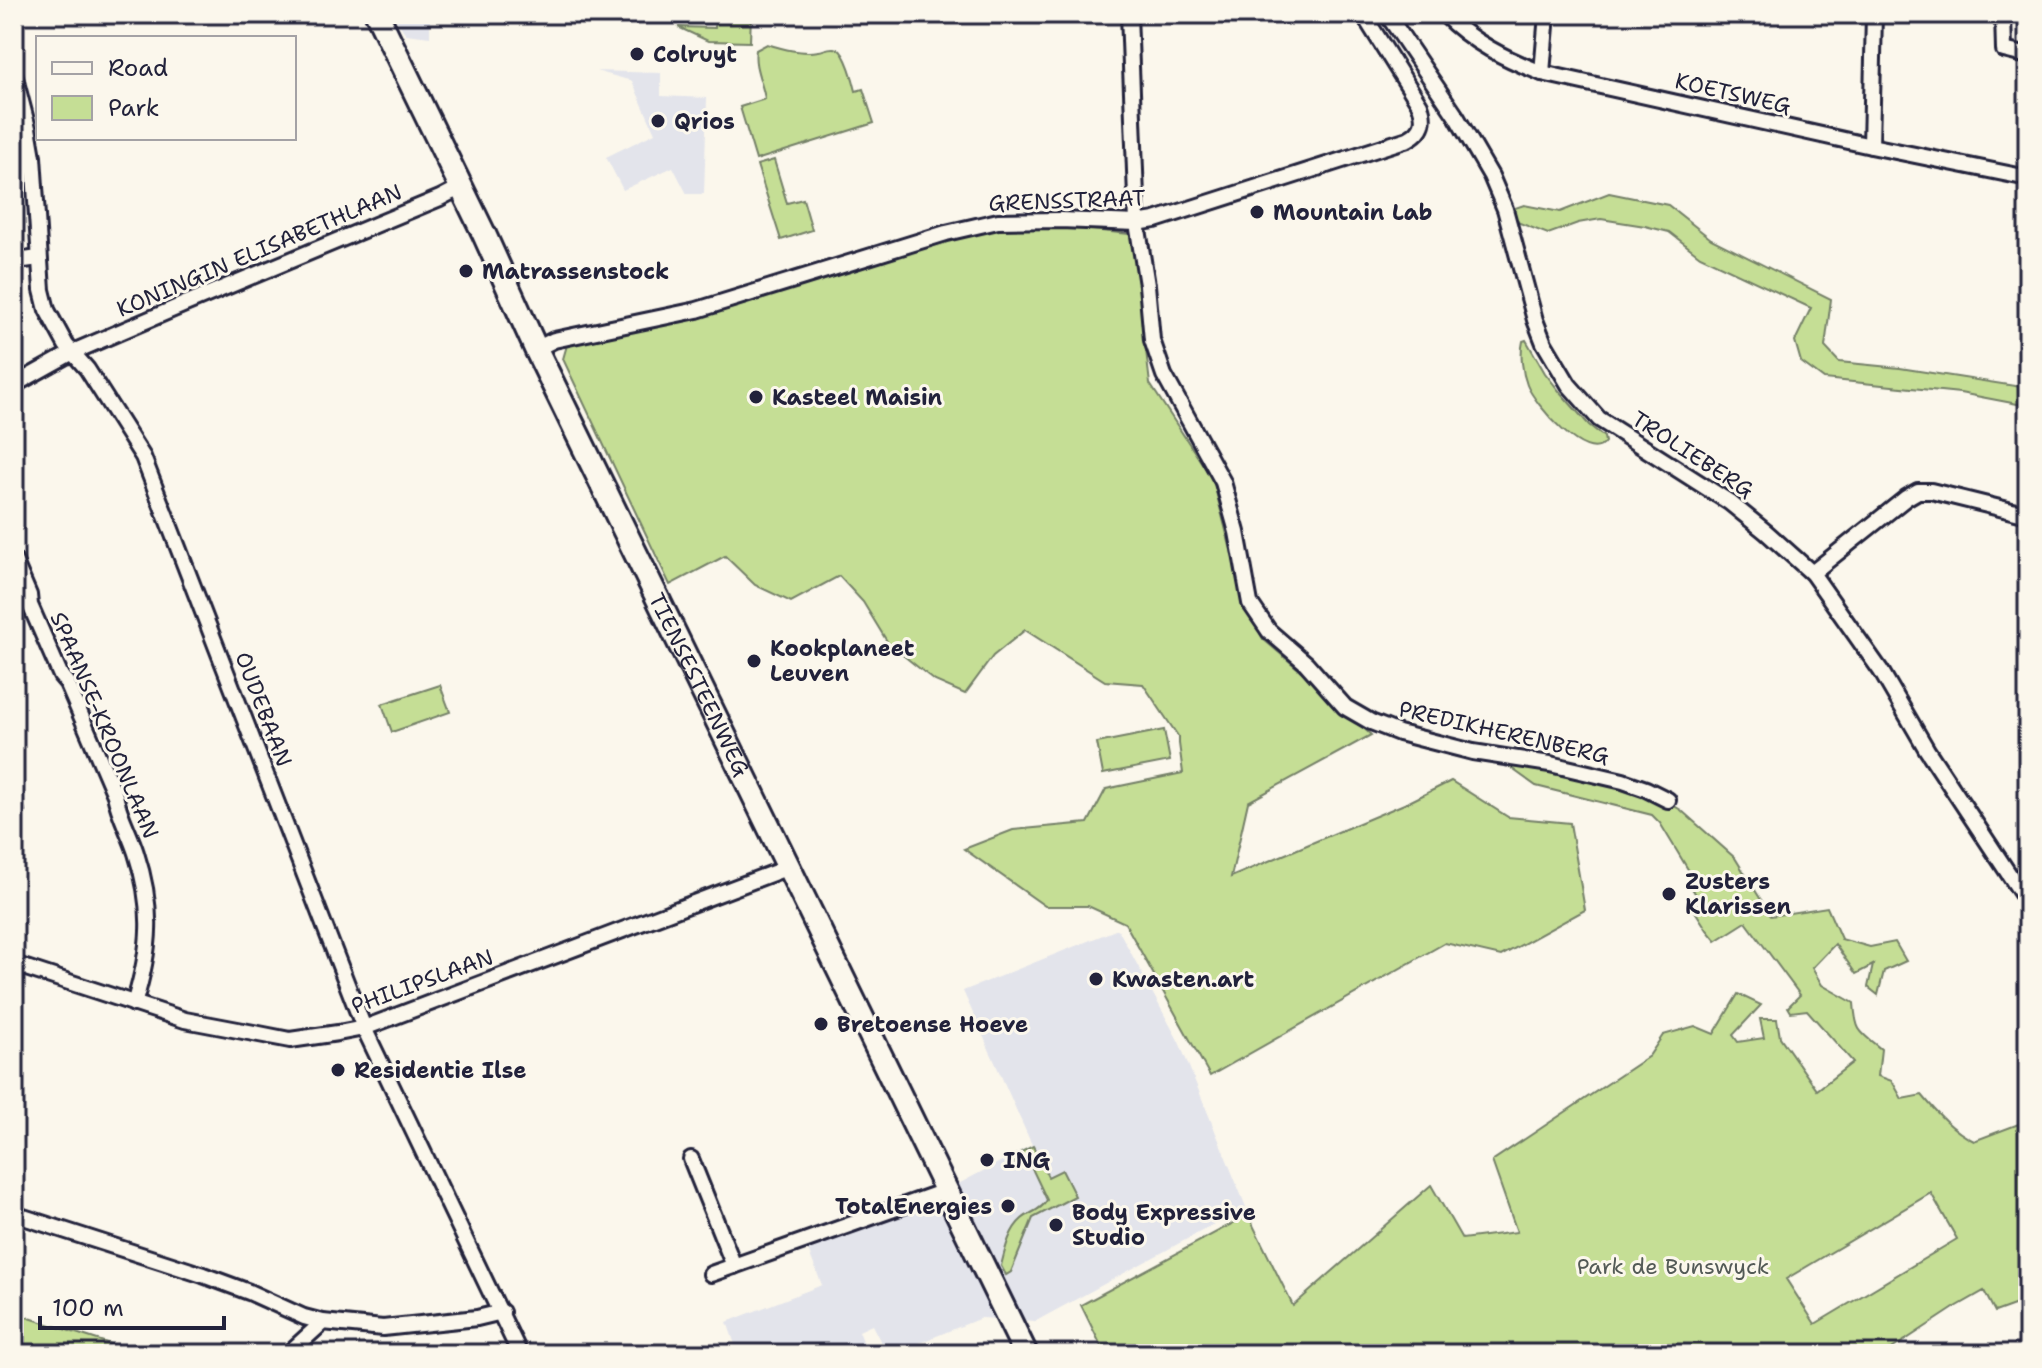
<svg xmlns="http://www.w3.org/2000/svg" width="2042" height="1368" font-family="'Shantell Sans',sans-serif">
  <rect width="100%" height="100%" fill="#fbf7ec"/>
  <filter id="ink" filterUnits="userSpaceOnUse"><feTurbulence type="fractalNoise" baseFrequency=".0125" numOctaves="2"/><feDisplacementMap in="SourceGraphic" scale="16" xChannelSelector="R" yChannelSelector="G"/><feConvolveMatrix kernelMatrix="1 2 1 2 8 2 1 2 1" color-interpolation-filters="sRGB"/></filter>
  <g filter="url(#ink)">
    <g fill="#e3e4eb">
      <polygon points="392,14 430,14 430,37 406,34"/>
      <polygon points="596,71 661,73 661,96 707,98 704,194 687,194 673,167 623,190 606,157 655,133 632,81"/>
      <polygon points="1118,929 1179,1042 1246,1207 1036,1321 981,1318 892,1354 887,1354 872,1325 859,1331 868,1354 749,1354 746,1347 737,1350 727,1322 822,1285 804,1240 945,1191 1032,1145 963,991"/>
    </g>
    <g fill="#c5de95" stroke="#748068" stroke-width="2" fill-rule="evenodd">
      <polygon points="716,14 751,14 750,42 708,41 678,27 715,28"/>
      <path d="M767 44C783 49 801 54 819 51 825 50 831 46 838 49 846 53 854 82 856 91L863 89 874 123 756 160 740 107 765 99C763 84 753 66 756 50Z"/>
      <polygon points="774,160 787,203 803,199 812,230 781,240 757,165"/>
      <polygon points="1609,193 1668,205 1711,239 1831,299 1825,347 1839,362 1900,368 2028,388 2028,406 1960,393 1824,379 1801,362 1795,341 1811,308 1700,256 1669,232 1645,226 1601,219 1578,223 1548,234 1517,222 1512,209 1524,205 1560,212"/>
      <polygon points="1046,225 1129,234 1133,241 1150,384 1213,480 1244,601 1263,639 1315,683 1371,735 1248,802 1231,877 1409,802 1451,781 1508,817 1570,823 1585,910 1501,956 1445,943 1210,1076 1125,923 1088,906 1045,906 964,849 1013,830 1088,823 1106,789 1183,773 1178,736 1143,684 1105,681 1025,630 993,656 965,694 935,681 888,643 863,602 839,576 791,602 755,585 725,556 670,585 563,359 567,345 729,309 951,239 999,228"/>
      <path d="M1526 340 1545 373 1560 392 1589 425 1604 437 1605 442C1588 467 1534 403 1527 385 1522 372 1520 354 1523 341Z"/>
      <polygon points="440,685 450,712 392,732 382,704"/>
      <polygon points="1164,730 1170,761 1103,774 1097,743"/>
      <path d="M1504 763 1576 773 1650 792 1681 810 1735 858 1771 916 1827 907 1841 939 1870 947 1895 942 1906 961 1884 971 1878 995 1868 987 1873 965 1856 974 1835 944 1812 968 1822 985 1854 1003C1856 1031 1858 1031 1881 1049L1878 1076 1892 1081 1902 1099 1922 1095C1937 1113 1953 1131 1974 1141L2024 1122 2028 1129V1300L1995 1312 1984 1291 1954 1308 1884 1354H1105L1081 1305 1248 1215 1293 1306 1431 1185 1462 1239 1517 1232 1492 1161 1649 1056 1663 1035 1695 1026 1714 1034 1738 994 1761 1005 1733 1035 1738 1042 1764 1038 1760 1019H1777L1780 1037 1817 1090 1853 1062 1807 1010 1791 1012 1788 1007 1800 995 1746 922 1716 941 1707 930 1693 908 1701 903 1690 885 1695 881 1660 823 1652 815 1536 786ZM1931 1193 1957 1239 1815 1324 1786 1279Z"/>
      <path d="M1033 1146 1048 1177 1062 1170 1075 1196 1033 1218 1011 1272 1006 1275 1001 1266C1005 1250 1009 1230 1022 1219 1030 1212 1042 1210 1047 1200L1029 1162 1017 1168 1011 1157Z"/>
      <polygon points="14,1313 141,1354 14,1354"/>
    </g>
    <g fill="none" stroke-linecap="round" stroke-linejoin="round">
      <defs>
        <g id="street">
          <polyline points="1129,14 1137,223 1147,285 1152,340 1164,375 1223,482 1237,532 1250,603 1269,631 1306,663 1345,707 1371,722 1399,733 1473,752 1550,764 1623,781 1646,789 1668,800"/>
          <polyline points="1387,14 1456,116 1491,176 1505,209 1535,320 1544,343 1569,385 1599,419 1729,502 1766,532 1812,573 1881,671 1927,750 2028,903"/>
          <path d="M1444 14C1471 42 1506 59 1542 73L1871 146 2028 178"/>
          <polyline points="2003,14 2004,50 2028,56"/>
          <polyline points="1542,73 1547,14"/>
          <polyline points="14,74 28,128 33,157 42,290 47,310 66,345 87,369 143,457 364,1028 520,1354"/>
          <polyline points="1871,146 1874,14"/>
          <polyline points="14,252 24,260 39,258"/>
          <path d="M536 349 554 340 697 310 946 233 998 221 1060 220 1137 223 1155 220 1408 139C1423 131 1426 121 1420 105L1363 14"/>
          <polyline points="14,385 73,352 185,304 440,198 461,187"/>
          <path d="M14 560 29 595 30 605 61 676 67 683 115 795C119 815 130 834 136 853 154 908 151 949 134 1004"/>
          <polyline points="1812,573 1906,498 1918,491 1931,491 2028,515"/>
          <polyline points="14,804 16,812 14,819"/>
          <polyline points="14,964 185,1020 259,1034 290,1040 338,1033 364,1028 789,867"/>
          <polyline points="691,1159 734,1266"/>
          <polyline points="14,1214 203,1275 249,1292 304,1317 323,1322 383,1328 477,1318 502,1312"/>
          <polyline points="711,1274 945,1191"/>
          <polyline points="288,1354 323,1322"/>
        </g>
        <g id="primary">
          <path id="s1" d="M377 14 484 234 536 349 1026 1354"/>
        </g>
      </defs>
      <use href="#street" stroke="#22223b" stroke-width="20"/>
      <use href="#primary" stroke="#22223b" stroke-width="28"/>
      <use href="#street" stroke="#fbf7ec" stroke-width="14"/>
      <use href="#primary" stroke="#fbf7ec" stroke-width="22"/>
    </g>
  </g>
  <g fill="#22223b" stroke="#fbf7ec" stroke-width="3">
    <circle cx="637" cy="54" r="8"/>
    <circle cx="658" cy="121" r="8"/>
    <circle cx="1257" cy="212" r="8"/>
    <circle cx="466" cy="271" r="8"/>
    <circle cx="756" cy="397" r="8"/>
    <circle cx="754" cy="661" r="8"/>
    <circle cx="1669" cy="894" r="8"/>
    <circle cx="1096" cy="979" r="8"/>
    <circle cx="821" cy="1024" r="8"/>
    <circle cx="338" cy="1070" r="8"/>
    <circle cx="987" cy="1160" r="8"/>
    <circle cx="1008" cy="1206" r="8"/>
    <circle cx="1056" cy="1225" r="8"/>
  </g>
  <g text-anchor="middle" stroke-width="6" stroke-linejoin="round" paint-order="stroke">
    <g font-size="22" font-weight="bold" fill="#22223b" stroke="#fbf7ec" text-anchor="start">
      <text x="653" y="62">Colruyt</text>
      <text x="674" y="129">Qrios</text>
      <text x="1273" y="220">Mountain Lab</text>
      <text x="482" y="279">Matrassenstock</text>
      <text x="772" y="405">Kasteel Maisin</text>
      <text x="770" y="656">Kookplaneet<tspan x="770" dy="25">Leuven</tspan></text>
      <text x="1685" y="889">Zusters<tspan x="1685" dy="25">Klarissen</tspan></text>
      <text x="1112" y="987">Kwasten.art</text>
      <text x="837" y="1032">Bretoense Hoeve</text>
      <text x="354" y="1078">Residentie Ilse</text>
      <text x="1003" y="1168">ING</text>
      <text x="992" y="1214" text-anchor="end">TotalEnergies</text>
      <text x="1072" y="1220">Body Expressive<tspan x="1072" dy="25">Studio</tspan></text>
    </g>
    <g font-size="22" fill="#22223b" stroke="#fbf7ec">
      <text transform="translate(1733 93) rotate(13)" y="8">KOETSWEG</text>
      <text transform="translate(1067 200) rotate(-2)" y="8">GRENSSTRAAT</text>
      <text transform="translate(259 250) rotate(-23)" y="8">KONINGIN ELISABETHLAAN</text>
      <text transform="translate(1693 454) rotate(33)" y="8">TROLIEBERG</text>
      <text dy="8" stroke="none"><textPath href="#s1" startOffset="744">TIENSESTEENWEG</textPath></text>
      <text transform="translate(264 709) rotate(69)" y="8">OUDEBAAN</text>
      <text transform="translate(105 725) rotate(67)" y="8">SPAANSE-KROONLAAN</text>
      <text transform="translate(1504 732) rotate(13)" y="8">PREDIKHERENBERG</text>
      <text transform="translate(422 981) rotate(-20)" y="8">PHILIPSLAAN</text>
    </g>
    <g font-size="22" fill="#535a56" stroke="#fbf7ec">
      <text x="1673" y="1274">Park de Bunswyck</text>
    </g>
  </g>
  <rect width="2042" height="1368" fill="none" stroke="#fbf7ec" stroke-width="48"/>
  <rect x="24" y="24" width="1994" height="1320" fill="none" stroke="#22223b" stroke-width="3" filter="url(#ink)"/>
  <rect x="36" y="36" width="260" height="104" fill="#fbf7ec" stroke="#a4a2a5" stroke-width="2"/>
  <rect x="52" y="62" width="40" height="12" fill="#fbf7ec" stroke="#a4a2a5" stroke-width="2"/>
  <text x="108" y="76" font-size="24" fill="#22223b">Road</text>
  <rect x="52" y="96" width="40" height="24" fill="#c5de95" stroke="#a4a2a5" stroke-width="2"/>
  <text x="108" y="116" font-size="24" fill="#22223b">Park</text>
  <path d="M40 1316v12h184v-12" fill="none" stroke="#22223b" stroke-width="4"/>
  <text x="52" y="1316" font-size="24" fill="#22223b" stroke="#fbf7ec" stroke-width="6" paint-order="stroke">100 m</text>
</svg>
